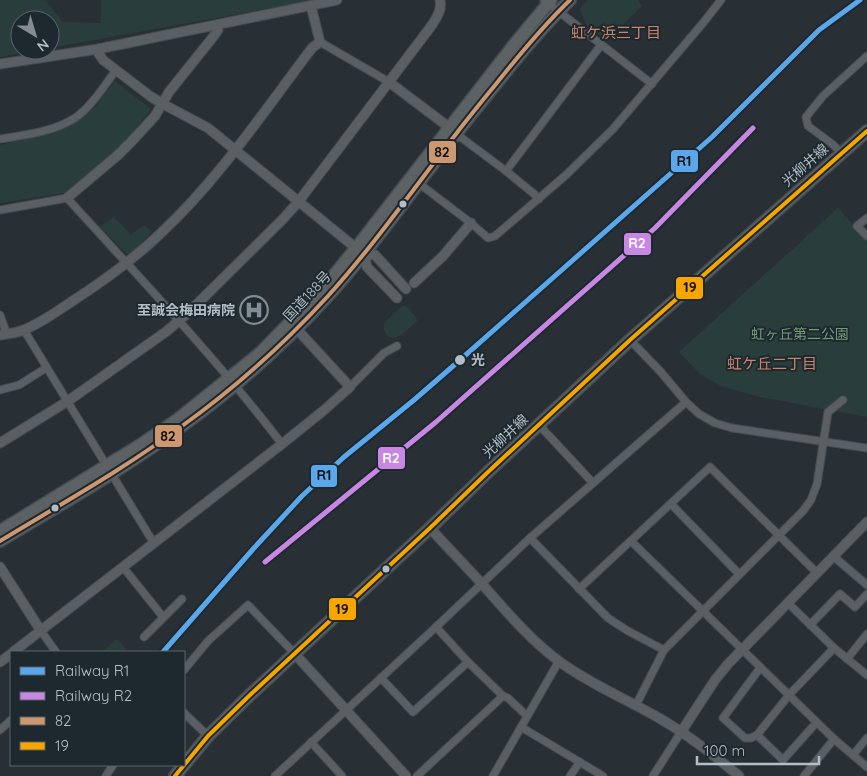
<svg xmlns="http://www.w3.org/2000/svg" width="867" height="776" font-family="Quicksand,'Noto Sans JP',sans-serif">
  <rect width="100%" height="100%" fill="#293035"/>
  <g fill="#293d3b">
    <polygon points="0,0 45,0 63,22 101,23 101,0 315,0 50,48 50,20 20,20 20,50 38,50 0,57"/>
    <polygon points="588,0 638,0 642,6 607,40 587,26 580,9"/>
    <polygon points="115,81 151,109 132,134 113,154 64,193 0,203 0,145 47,134 70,126 95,107"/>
    <polygon points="838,208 867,240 867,417 760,397 721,386 699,373 679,352"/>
    <polygon points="114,217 131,235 144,225 152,232 129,256 100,227"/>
    <path d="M402 306H406L416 317 417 321C410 327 395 345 386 334 383 330 384 326 385 322Z"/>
    <polygon points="117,639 128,652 101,652"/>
  </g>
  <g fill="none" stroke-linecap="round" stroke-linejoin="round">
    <defs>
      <g id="minor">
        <polyline points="544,0 652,84"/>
        <polyline points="320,42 389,82"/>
        <polyline points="455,133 506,171 533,193 539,199"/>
        <path d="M0 139C25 135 53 132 75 118 92 106 104 86 116 70"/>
        <polyline points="842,153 831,143 808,126 806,117 823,96 867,56"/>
        <polyline points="506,171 601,45"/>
        <polyline points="417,182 471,223 488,238 495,236 566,175 613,129 703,23 721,0"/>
        <path d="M0 210 67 198C140 278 216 358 282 444"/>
        <polyline points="867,218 857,226 867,236"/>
        <polyline points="0,315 5,329 5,334"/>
        <polyline points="24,330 150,537 155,543"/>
        <polyline points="630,340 660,371 686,402 699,414 715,423 732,428 867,448"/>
        <polyline points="350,387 384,353 397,346"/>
        <polyline points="0,390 19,385 46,368"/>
        <polyline points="539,425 593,483"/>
        <polyline points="671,504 739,574"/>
        <polyline points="530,538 608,618 628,631 664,650"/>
        <polyline points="631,541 834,739 867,767"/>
        <polyline points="833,556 867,585"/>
        <polyline points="123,567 163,617"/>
        <polyline points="579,589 710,467 817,573"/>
        <polyline points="788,603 834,648 867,675"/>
        <polyline points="810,625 840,594 855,607 867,594"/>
        <polyline points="436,627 468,662 503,696 508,698 527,716"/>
        <polyline points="41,631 56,652"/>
        <polyline points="144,637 182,599"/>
        <polyline points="847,659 867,634"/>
        <polyline points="760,668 723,718 745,738 751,738 757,735 789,695 834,648"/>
        <polyline points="184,670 208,641 248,605 294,653"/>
        <polyline points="381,678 413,712 468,662"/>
        <polyline points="636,705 664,650 803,511 811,500 817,484 828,412 843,400"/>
        <polyline points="184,713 208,736"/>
        <polyline points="521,727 603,776"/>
        <polyline points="0,730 11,720"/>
        <polyline points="757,735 783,760 816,723"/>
        <polyline points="311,742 342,776"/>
        <polyline points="853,755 867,738"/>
        <polyline points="106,776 113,765"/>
        <polyline points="275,776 436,627 530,538 686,402"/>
        <polyline points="417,776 503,696"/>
        <polyline points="493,776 559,661"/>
        <polyline points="570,776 580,762"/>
        <polyline points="653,776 681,732"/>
        <polyline points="804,776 834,739"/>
      </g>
      <g id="tertiary">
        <polyline points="98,49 99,54 103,60 116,70 150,96 161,103 208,128 356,248 364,255 367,267 397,298"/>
        <polyline points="0,64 98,49 337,0"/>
        <polyline points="389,82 450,128"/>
        <polyline points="67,198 118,155 132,141 155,116 169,92 213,37 218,30 217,25"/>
        <polyline points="364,255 375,255 406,289"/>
        <polyline points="414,283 443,256 471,223"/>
        <path d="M0 335C8 334 18 333 26 329 43 322 59 310 74 300 105 280 135 258 161 233 219 179 264 111 312 48L320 42 311 6"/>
        <path d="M0 443 68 401 167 331 189 312 283 219 299 201 432 25C437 17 442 10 440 0"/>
        <path d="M430 528C447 547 465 565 482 584 506 611 530 640 560 662 590 684 626 699 659 718 687 734 714 755 739 776"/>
        <polyline points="0,567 41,631"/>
        <polyline points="13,652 282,444 323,411 350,387 293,325"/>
        <polyline points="294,653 406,776"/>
        <polyline points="0,662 11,654"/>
        <polyline points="681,732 715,680 728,664 867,522"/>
      </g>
      <polyline id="primary" points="175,776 208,736 251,694 430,528 488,472 630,340 867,131"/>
      <g id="trunk">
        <polyline points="0,531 140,445 178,419 260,353 290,322 321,291 356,248 512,47 551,0"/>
        <path d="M0 541C61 504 124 469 182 426 235 388 284 344 328 296 374 245 414 188 456 134 469 117 483 100 496 84 519 55 543 26 570 0"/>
      </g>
    </defs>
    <use href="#minor" stroke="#474c50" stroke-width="9"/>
    <use href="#tertiary" stroke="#474c50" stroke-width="11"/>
    <use href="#primary" stroke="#474d52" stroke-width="14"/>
    <use href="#trunk" stroke="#464c51" stroke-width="14"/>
    <use href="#minor" stroke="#595f63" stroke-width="7"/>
    <use href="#tertiary" stroke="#595f63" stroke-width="9"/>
    <use href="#primary" stroke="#5b6165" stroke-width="11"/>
    <use href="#trunk" stroke="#5c6164" stroke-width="11"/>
    <defs>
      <path id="bus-1" d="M0 541C61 504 124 469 182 426 235 388 284 344 328 296 374 245 414 188 456 134 469 117 483 100 496 84 519 55 543 26 570 0"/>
      <polyline id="bus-2" points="175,776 208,736 251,694 430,528 488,472 630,340 867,131"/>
    </defs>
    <use href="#bus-1" stroke="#1d282f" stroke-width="8"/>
    <use href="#bus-2" stroke="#1d282f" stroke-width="8"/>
    <use href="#bus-1" stroke="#cd976f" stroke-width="4"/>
    <use href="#bus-2" stroke="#f7a600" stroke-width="4"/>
    <defs>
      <polyline id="rail-1" points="163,652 254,548 302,496 344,457 414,400 460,360 712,137 819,30 860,0"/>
      <polyline id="rail-2" points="265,562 436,422 655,228 753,128"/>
    </defs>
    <use href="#rail-1" stroke="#1d282f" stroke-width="9"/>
    <use href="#rail-2" stroke="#1d282f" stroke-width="9"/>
    <use href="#rail-1" stroke="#5aa8eb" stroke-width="5"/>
    <use href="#rail-2" stroke="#c787e3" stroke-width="5"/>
  </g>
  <defs>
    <symbol id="hospital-ring" viewBox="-11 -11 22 22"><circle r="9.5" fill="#1d282f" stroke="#838c93" stroke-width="1.5"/><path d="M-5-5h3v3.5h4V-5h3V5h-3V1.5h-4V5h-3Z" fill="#838c93"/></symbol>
  </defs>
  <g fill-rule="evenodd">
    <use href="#hospital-ring" x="238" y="294" width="32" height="32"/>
  </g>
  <g fill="#b4bec6" stroke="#1d282f" stroke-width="2">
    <circle cx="403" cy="204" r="4.5"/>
    <circle cx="460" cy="360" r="6"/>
    <circle cx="55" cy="508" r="4.5"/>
    <circle cx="386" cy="569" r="4.5"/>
  </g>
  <g text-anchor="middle" stroke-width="4" stroke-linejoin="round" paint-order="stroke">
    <g font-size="14" fill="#b4bec6" stroke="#1d282f">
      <text transform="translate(805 165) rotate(-41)" y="5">光柳井線</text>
      <text transform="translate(307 296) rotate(-47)" y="5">国道188号</text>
      <text transform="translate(505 436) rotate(-43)" y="5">光柳井線</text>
    </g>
    <g font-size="14" font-weight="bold" fill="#b4bec6" stroke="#1d282f" text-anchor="end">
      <text x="235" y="315">至誠会梅田病院</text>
    </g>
    <g font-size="14" fill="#739a76" stroke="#1d282f">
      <text x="800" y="339">虹ヶ丘第二公園</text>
    </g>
    <g font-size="14" font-weight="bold" fill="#b4bec6" stroke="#1d282f" text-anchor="start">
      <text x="471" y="365">光</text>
    </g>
    <g font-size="15" fill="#cc8468" stroke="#1d282f">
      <text x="616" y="38">虹ケ浜三丁目</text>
      <text x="772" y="369">虹ケ丘二丁目</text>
    </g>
  </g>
  <g stroke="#1d282f" stroke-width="2">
    <rect x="428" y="140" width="29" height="24" rx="5" fill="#cd976f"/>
    <rect x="670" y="149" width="29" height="24" rx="5" fill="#5aa8eb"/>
    <rect x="623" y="232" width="29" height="24" rx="5" fill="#c787e3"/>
    <rect x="675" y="276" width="29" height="24" rx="5" fill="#f7a600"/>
    <rect x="154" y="424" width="29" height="24" rx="5" fill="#cd976f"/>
    <rect x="377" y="446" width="29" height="24" rx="5" fill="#c787e3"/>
    <rect x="310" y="464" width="28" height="24" rx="5" fill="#5aa8eb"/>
    <rect x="328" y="597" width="29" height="24" rx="5" fill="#f7a600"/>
  </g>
  <g font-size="14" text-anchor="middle" font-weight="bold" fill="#fff">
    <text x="637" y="248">R2</text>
    <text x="391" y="463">R2</text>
  </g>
  <g font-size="14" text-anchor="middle" font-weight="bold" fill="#111">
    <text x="442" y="157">82</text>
    <text x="684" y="166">R1</text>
    <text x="690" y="292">19</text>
    <text x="168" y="441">82</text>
    <text x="324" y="480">R1</text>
    <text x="342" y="614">19</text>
  </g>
  <rect x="10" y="651" width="175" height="115" fill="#1d282f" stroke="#59646b"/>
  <rect x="20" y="667" width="25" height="8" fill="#5aa8eb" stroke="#59646b"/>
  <text x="55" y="676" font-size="15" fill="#b4bec6">Railway R1</text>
  <rect x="20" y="692" width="25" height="8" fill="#c787e3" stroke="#59646b"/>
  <text x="55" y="701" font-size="15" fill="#b4bec6">Railway R2</text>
  <rect x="20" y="717" width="25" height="8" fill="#cd976f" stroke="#59646b"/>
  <text x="55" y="726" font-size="15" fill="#b4bec6">82</text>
  <rect x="20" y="742" width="25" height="8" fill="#f7a600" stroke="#59646b"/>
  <text x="55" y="751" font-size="15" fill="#b4bec6">19</text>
  <g transform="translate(35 35) rotate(142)"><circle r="24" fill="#1d282f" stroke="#59646b"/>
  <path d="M0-4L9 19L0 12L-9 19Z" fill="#838c93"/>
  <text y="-8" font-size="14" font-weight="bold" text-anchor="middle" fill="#b4bec6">N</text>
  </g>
  <path d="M697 756v8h122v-8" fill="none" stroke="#b4bec6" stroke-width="2.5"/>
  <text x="704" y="756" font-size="15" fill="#b4bec6" stroke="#1d282f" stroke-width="4" paint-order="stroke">100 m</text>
</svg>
